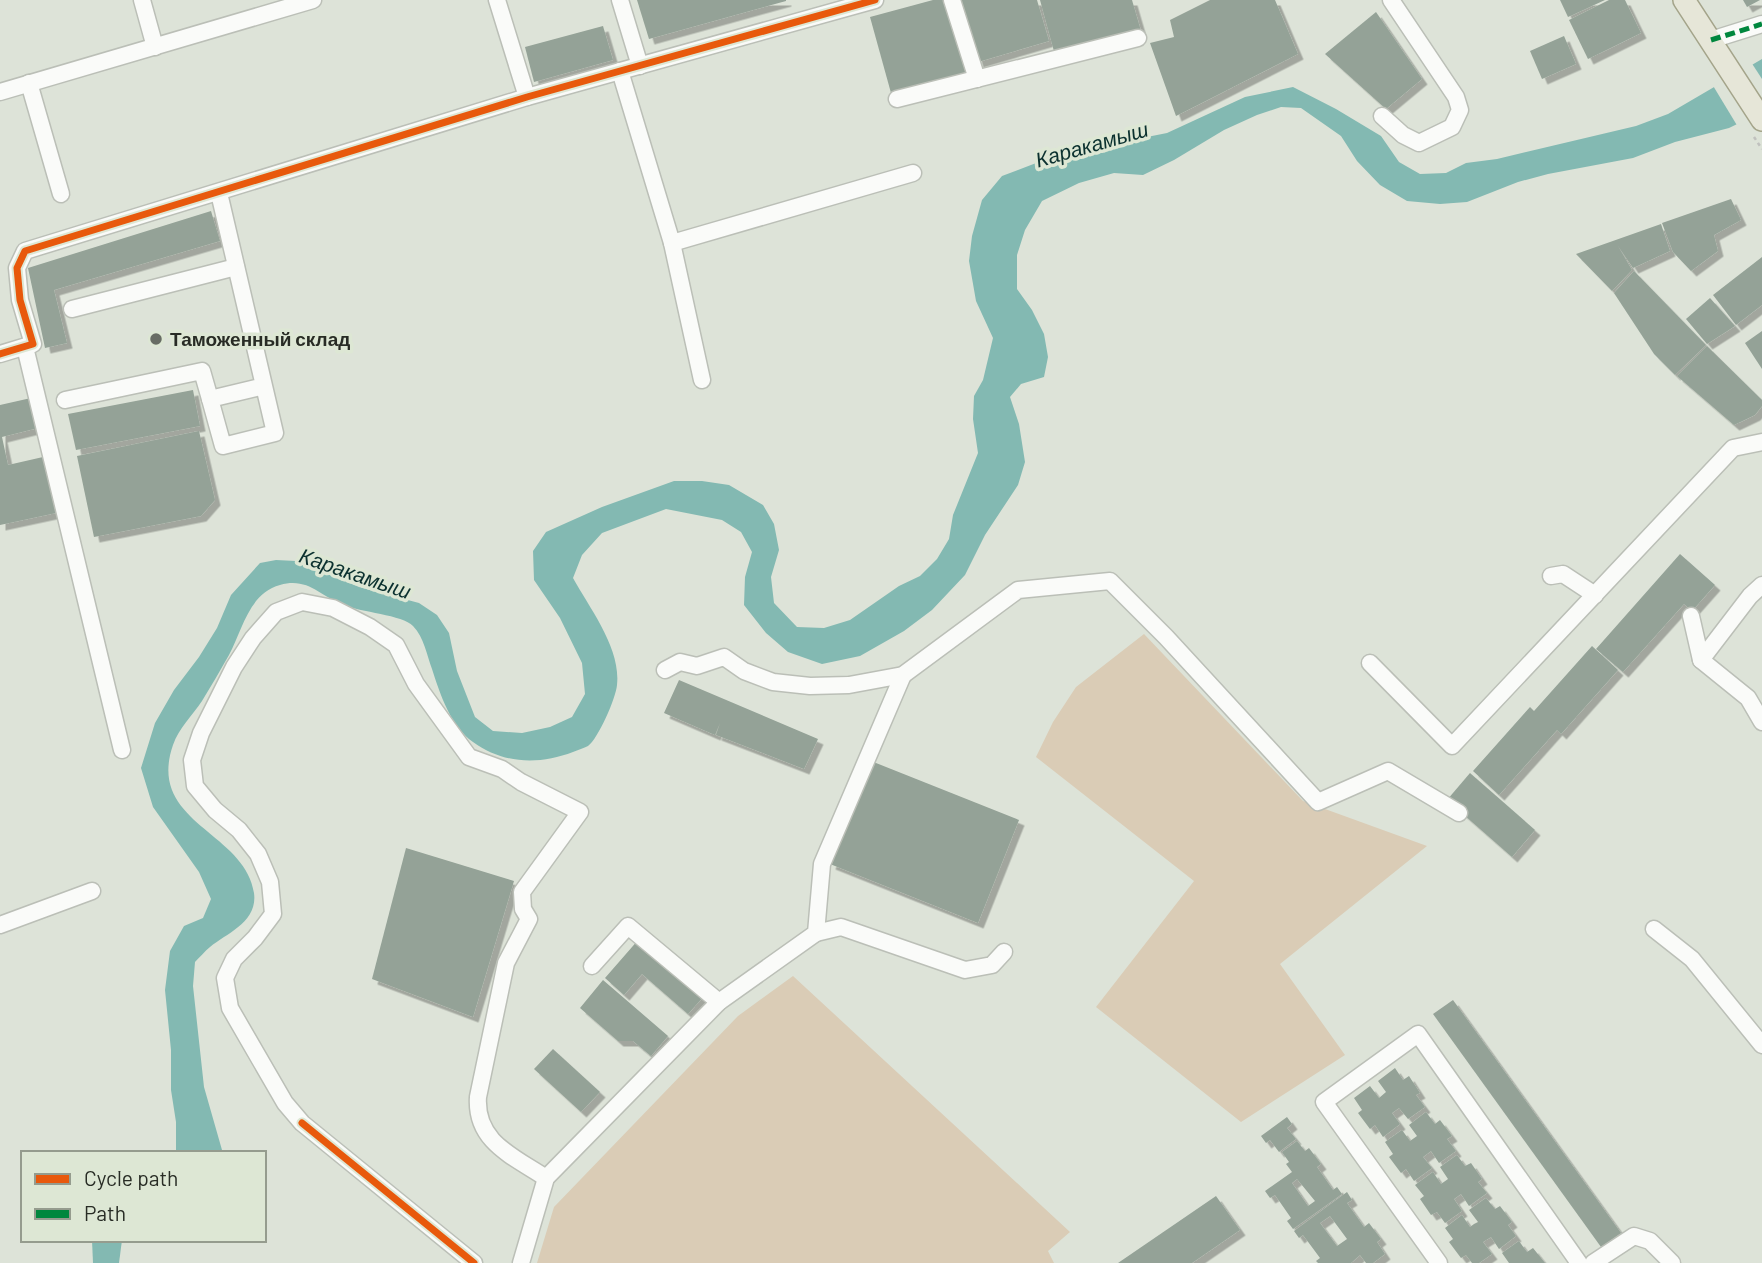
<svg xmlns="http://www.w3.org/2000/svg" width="1762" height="1263" font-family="Barlow,sans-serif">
  <defs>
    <filter id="shadow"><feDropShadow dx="5.5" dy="5.5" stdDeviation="0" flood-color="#0004"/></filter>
  </defs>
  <rect width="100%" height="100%" fill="#dde3d8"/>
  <g fill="#daccb6">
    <polygon points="1144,634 1303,801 1427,846 1280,964 1345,1055 1241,1122 1096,1007 1194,881 1036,757 1053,722 1076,687"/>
    <polygon points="793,976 1070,1232 1048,1251 1054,1263 537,1263 554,1207 738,1016"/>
  </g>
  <g fill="#83b9b2">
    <path d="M1762 59V112L1729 128 1675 142 1633 158 1548 174 1518 182 1467 202 1440 204 1407 201 1380 185 1357 161 1341 136 1301 108 1281 107 1257 115 1224 130 1174 160 1143 175 1114 173 1079 183 1042 201 1025 230 1017 255V289L1032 310 1044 334 1048 357 1044 377 1021 384 1010 397 1019 424 1025 462 1018 485 985 535 965 575 932 610 904 631 860 656 822 664 788 652 766 633 744 605 745 577 752 552 741 532 722 520 666 509 602 533 582 555 573 578C590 609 621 648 617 685 616 698 598 739 588 746 584 748 578 750 573 752 539 765 503 764 473 742 451 727 440 694 432 669 427 656 424 637 413 626 403 615 360 612 343 605 320 596 308 577 280 585 249 593 242 631 229 655 220 671 211 686 202 701 192 716 179 728 173 745 146 823 245 831 254 893 258 922 227 933 210 947 205 951 200 957 195 962L193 986 204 1087 222 1150 220 1153H176V1122L171 1090V1050L165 990 170 951 184 926 203 918 211 899 199 872 153 807 141 768 155 723 174 690 199 657 217 628 231 595 260 563 276 560 296 561 359 587 419 603 437 615 449 633 457 671 475 717 493 731 522 733 550 727 572 717 585 694 582 663 560 618 534 580 533 551 546 532 602 507 674 481H702L729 485 763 505 774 524 779 550 771 577 774 603 797 627 824 628 850 620 899 586 920 576 937 559 949 539 953 515 978 453 973 419 974 396 983 380 993 338 976 301 969 261 972 236 982 200 1002 176 1057 155 1167 133 1245 97 1293 87 1336 109 1381 136 1399 162 1420 174 1446 173 1466 163 1497 159 1636 126 1668 114Z"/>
    <polygon points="92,1240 122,1240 119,1263 93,1263"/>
  </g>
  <polygon fill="#dde3d8" points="1751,62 1762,79 1762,116 1738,127 1712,84"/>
  <g fill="#94a297" fill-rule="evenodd" filter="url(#shadow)">
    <polygon points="637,0 786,0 786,1 649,39"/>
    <polygon points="933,0 946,0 966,73 891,93 870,17"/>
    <polygon points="960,0 1037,0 1049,41 978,62"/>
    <polygon points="1040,0 1132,0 1141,31 1055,55"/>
    <polygon points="1210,0 1275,0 1298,54 1176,116 1150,43 1174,37 1170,20"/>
    <polygon points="1560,0 1605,0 1568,17"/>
    <polygon points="1609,0 1625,0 1641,33 1588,59 1569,20"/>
    <polygon points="1743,0 1760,0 1747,7"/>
    <polygon points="1376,12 1422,79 1386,109 1325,54"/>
    <polygon points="603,26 613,60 534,82 525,47"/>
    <polygon points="1564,36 1576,64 1542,79 1530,51"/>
    <polygon points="1731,199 1741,220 1714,235 1718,251 1691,271 1673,252 1662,223"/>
    <polygon points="211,211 220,241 54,290 67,343 45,348 28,268"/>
    <polygon points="1661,224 1670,251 1633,268 1618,246 1632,270 1612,291 1576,254"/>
    <polygon points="1762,257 1762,305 1736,325 1713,295"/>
    <polygon points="1634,271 1706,345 1675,375 1654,354 1614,293"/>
    <polygon points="1710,298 1735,326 1707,344 1686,319"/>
    <polygon points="1762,331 1762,369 1745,343"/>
    <polygon points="1707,346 1762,400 1762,406 1755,415 1734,425 1677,376"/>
    <polygon points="193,390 200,426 76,450 68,414"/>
    <polygon points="31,398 38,428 2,437 8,465 43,457 56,513 0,525 0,405"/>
    <polygon points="199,431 215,500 201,516 94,537 77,456"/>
    <polygon points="1680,554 1715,585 1692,611 1684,604 1623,672 1596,649"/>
    <polygon points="1592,646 1618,670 1561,734 1557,730 1499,795 1473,771 1530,707 1534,711"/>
    <polygon points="679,680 818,739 804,769 716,735 720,723 715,735 664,713"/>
    <polygon points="871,761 1019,820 978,923 830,864"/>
    <polygon points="1470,773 1535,830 1512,857 1447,800"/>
    <polygon points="406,848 514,881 473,1017 372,979"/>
    <polygon points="639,939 704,996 688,1014 642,974 624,995 605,978"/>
    <polygon points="603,980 668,1036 651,1056 633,1041 618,1041 580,1008"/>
    <polygon points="1453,1000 1621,1233 1601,1247 1433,1014"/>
    <polygon points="553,1049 600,1092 581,1112 534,1069"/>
    <polygon points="1395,1068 1403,1080 1409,1076 1420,1093 1416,1095 1425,1107 1408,1119 1399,1108 1392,1113 1400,1124 1383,1137 1375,1125 1370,1129 1358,1113 1362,1110 1354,1098 1370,1086 1379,1098 1386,1092 1378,1081"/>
    <polygon points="1426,1112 1435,1124 1440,1120 1452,1136 1447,1139 1456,1151 1439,1163 1431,1151 1423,1157 1432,1168 1414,1181 1406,1169 1401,1173 1389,1157 1393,1154 1385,1142 1402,1130 1410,1141 1417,1136 1409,1125"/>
    <polygon points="1287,1117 1292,1124 1287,1128 1296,1139 1279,1152 1270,1140 1266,1143 1261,1136"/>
    <path d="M1297 1141 1305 1151 1309 1148 1321 1164 1317 1167 1333 1190 1337 1187 1342 1194 1293 1229 1287 1221 1291 1218 1275 1195 1270 1198 1265 1191 1292 1172 1286 1164 1289 1162 1282 1152ZM1297 1179 1315 1201 1308 1206 1292 1183Z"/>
    <polygon points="1457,1155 1465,1166 1471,1163 1482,1179 1478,1182 1487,1193 1469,1206 1461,1194 1454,1199 1462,1211 1445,1223 1437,1212 1431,1215 1420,1199 1424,1196 1415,1185 1433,1172 1441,1184 1448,1179 1440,1167"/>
    <path d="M1347 1192 1352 1200 1347 1203 1364 1227 1369 1223 1381 1239 1377 1242 1385 1254 1373 1263H1366L1360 1255 1351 1263H1318L1316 1261 1320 1258 1303 1235 1299 1238 1294 1231ZM1330 1216 1347 1239 1337 1246 1320 1223Z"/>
    <polygon points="1216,1196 1240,1230 1192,1263 1118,1263"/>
    <polygon points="1486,1198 1495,1209 1500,1206 1512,1222 1508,1225 1516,1236 1499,1249 1491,1237 1483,1242 1492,1254 1479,1263 1472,1263 1466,1255 1461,1258 1449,1242 1453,1239 1445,1228 1462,1215 1470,1227 1474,1224 1478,1222 1469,1210"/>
    <polygon points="1519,1241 1527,1252 1533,1248 1545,1263 1509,1263 1502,1253"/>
  </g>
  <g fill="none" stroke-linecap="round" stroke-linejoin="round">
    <defs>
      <g id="minor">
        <polyline points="142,0 155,47"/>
        <polyline points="497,0 527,97"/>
        <polyline points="620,0 640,66"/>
        <polyline points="952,0 977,79"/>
        <polyline points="1711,40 1762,24"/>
        <polyline points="620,71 672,243 702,380"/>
        <polyline points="29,83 61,194"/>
        <polyline points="0,92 313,0"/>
        <polyline points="897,99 1138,38"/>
        <polyline points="1382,116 1403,135 1419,143 1452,127 1460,110 1456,97 1391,0"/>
        <path d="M219 193C238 273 256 353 275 433L223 446 210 399 264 386"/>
        <polyline points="672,243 913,173"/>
        <polyline points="72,309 236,267"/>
        <polyline points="25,347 122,750"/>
        <polyline points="0,354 33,344 20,300 17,268 25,251 527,97 875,0"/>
        <polyline points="65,400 202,371 210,399"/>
        <polyline points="1551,576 1563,574 1595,595"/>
        <polyline points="1691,616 1701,660 1750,596 1762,585"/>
        <polyline points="1701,660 1748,698 1762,722"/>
        <polyline points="1370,663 1452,746 1733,448 1762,442"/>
        <polyline points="665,670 680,662 697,666 724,657 744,671 773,682 810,686 849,685 903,675 1018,590 1110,581 1166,637 1318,802 1388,771 1459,813"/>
        <polyline points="0,925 92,891"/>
        <polyline points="1654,929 1692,959 1762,1045"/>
        <polyline points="816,933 841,927 965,970 992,965 1004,952"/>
        <polyline points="592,966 628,926 719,1002"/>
        <path d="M474 1263 302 1123 285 1103 230 1008 225 978 234 959 255 938 273 914 270 882 258 854 239 830 215 810 195 786 192 760 201 733 234 667 253 638 276 612 302 602 333 608 370 627 396 645 416 684 469 757 502 769 521 782 580 812 522 892 523 909 529 919 506 963 478 1097C475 1142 513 1156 546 1178"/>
        <polyline points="521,1263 546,1178 719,1002 816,933 822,864 903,675"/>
        <polyline points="1439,1263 1324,1102 1418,1034 1579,1263"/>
        <polyline points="1593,1263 1634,1236 1650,1241 1672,1263"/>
      </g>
      <polyline id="major" points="1684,0 1762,120"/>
    </defs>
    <use href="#minor" stroke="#bbbfb7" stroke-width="19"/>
    <use href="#major" stroke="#a4a48a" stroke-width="24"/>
    <polyline stroke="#c0c1be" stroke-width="2.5" stroke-dasharray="3.5 3.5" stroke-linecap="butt" points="1754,137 1762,149"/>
    <use href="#minor" stroke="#fafbf9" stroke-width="16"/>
    <use href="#major" stroke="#e6e6d8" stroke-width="21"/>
    <polyline stroke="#00873e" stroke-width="5" stroke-dasharray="10 5" stroke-linecap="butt" points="1711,40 1762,24"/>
    <defs>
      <g id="cycleway">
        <polyline points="0,354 33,344 20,300 17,268 25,251 527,97 875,0"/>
        <polyline points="302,1123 474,1263"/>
      </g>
    </defs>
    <use href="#cycleway" stroke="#dde7d4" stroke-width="11"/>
    <use href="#cycleway" stroke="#e8590c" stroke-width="7"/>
  </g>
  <circle fill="#676c64" stroke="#dde7d4" stroke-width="2.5" cx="156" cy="339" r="7"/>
  <g text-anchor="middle" stroke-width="7" stroke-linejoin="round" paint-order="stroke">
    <g font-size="19" font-weight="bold" fill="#282c25" stroke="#dde7d4" text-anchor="start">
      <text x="170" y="346">Таможенный склад</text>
    </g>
    <g font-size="21" font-style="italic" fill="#0b312f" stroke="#dde7d4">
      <text transform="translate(1092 145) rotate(-16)" y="7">Каракамыш</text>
      <text transform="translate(355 574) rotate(19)" y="7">Каракамыш</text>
    </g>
  </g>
  <rect x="21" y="1151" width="245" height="91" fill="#dde7d4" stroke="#959c8e" stroke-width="2"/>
  <rect x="35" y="1174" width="35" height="10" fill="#e8590c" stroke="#959c8e" stroke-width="2"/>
  <text x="84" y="1186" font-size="21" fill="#282c25">Cycle path</text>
  <rect x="35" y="1209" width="35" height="10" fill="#00873e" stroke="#959c8e" stroke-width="2"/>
  <text x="84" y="1221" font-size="21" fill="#282c25">Path</text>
</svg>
